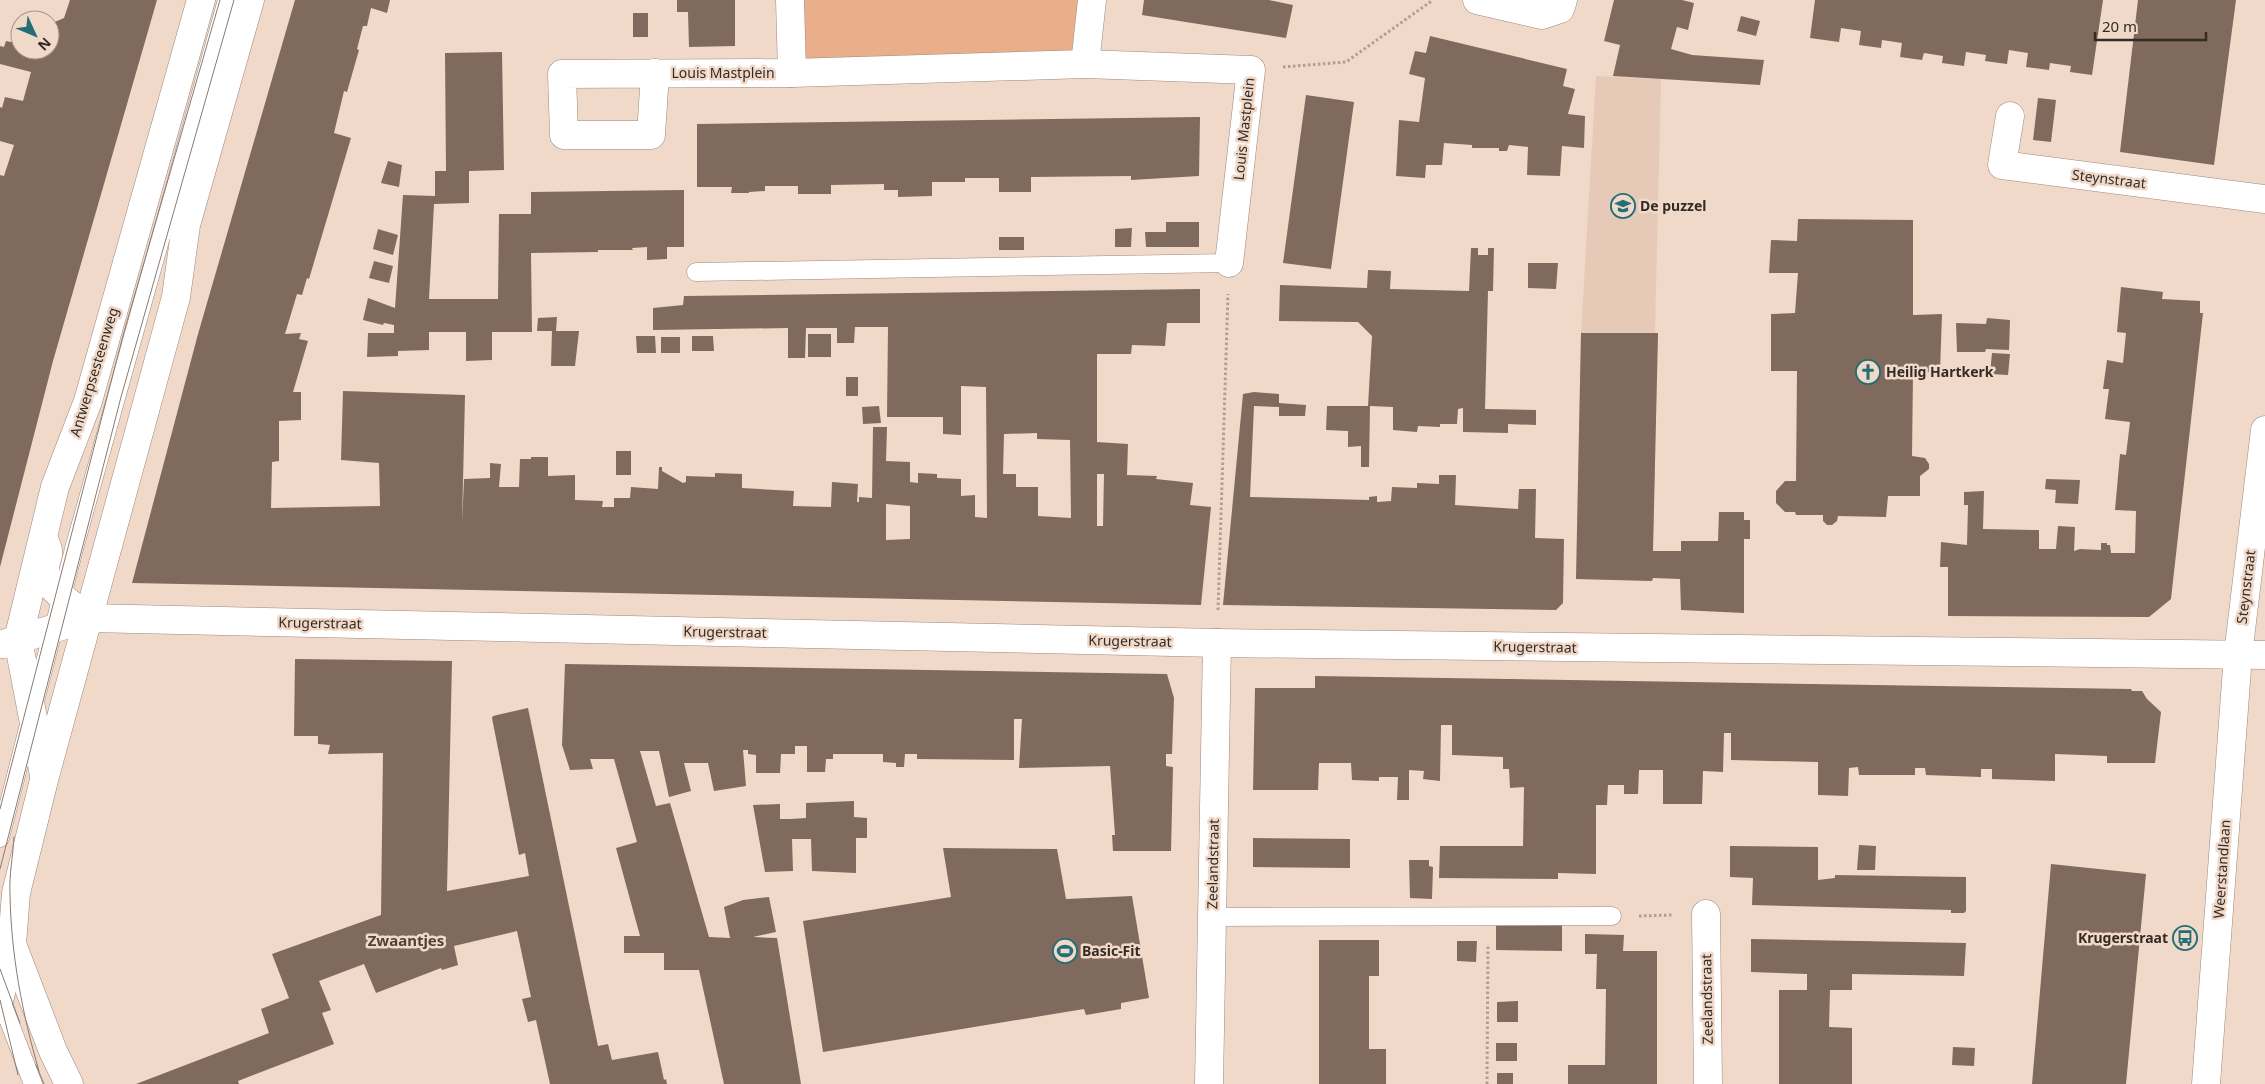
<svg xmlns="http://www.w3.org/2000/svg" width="2265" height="1084" font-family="'Noto Sans',sans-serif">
  <rect width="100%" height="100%" fill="#f1d9ca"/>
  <polygon fill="#e7c9b7" points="1596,76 1661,79 1655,333 1658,333 1652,581 1576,579 1581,333"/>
  <polygon fill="#e8af8a" points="790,0 1092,0 1085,64 792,73"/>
  <g fill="#7f6a5d" fill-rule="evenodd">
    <polygon points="70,0 157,0 53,361 0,567 0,175 4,176 14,145 0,141 0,107 2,108 5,97 23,101 31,72 0,64 0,46 4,47 6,41 16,43 15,48 20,50 50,50 50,24 64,18"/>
    <path d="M295 0H390L387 13 371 8 367 26H363L357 49 359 50 347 92 344 91 334 133 351 138 309 279 307 278 302 295 297 294 285 334 301 333 299 339 308 341 293 392H301V420L279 421V461L272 462 271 508 380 506 379 463 341 460 343 391 465 395 462 525 464 479 490 478V463L501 464 499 487H519L520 459H531V457H548V476L575 475V500L603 501 602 507H614V498H630L631 487 658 489 659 467H662V471L683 483 686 482V476L715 477V473L742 474V488L794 491 793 506 831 507 832 482 858 484 857 502H859V497L872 498 873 427H887L886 461 910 462V482L918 483V473L937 474V478L961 479V496L975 495V517L987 518 986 387 961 386V435L943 434V417H887L888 327H855L854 343H837V328H806L805 358H788V328L653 330V308L683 305 684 296 1200 289V323H1167L1165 346 1132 345 1131 354H1097V442L1128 444 1127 475 1157 476 1156 479 1193 483 1190 505 1211 507 1201 605 132 583 198 334ZM1037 433V439L1070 440 1071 518 1038 516V487H1016V474H1003L1004 434ZM1097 474H1104L1103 526H1097ZM886 504 910 506V539L886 540Z"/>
    <polygon points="677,0 735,0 735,46 689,47 688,12 677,12"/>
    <polygon points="1144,0 1269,0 1293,5 1286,38 1142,15"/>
    <polygon points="1614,0 1682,0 1694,3 1688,30 1677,27 1671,49 1692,55 1764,60 1760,85 1613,76 1620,45 1604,41"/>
    <polygon points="1815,0 2103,0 2092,75 2070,72 2071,66 2050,63 2049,70 2026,67 2028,53 2009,50 2007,64 1985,61 1986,55 1966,52 1964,66 1942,63 1943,56 1924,53 1922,60 1900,57 1902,43 1882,40 1881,48 1859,45 1861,31 1841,28 1839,42 1810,38"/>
    <polygon points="2138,0 2236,0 2214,165 2120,152"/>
    <rect x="633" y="13" width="15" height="24"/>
    <polygon points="1741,16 1760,21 1756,36 1737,31"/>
    <polygon points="1430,36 1567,69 1563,86 1575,89 1568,114 1585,116 1584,148 1562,146 1560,176 1527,175 1528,147 1509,145 1507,151 1499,151 1499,148 1472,148 1472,145 1444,143 1442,165 1426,165 1425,178 1396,176 1399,120 1419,122 1425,78 1409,74 1415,51 1426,53"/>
    <polygon points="502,52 504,170 469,171 469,203 434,204 429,299 498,299 499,214 531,214 531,192 684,190 684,247 667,247 667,259 647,260 647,247 632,248 633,250 598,250 598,252 531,253 532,332 492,332 492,360 466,361 466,332 429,332 429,350 398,351 398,356 367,357 368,333 394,333 394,325 384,323 383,325 363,320 368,298 395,308 403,195 435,196 435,171 446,171 445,53"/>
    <polygon points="1306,95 1354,102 1331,269 1283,263"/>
    <polygon points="2038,98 2056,100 2051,142 2033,140"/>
    <polygon points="1200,117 1199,176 1131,180 1131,176 1031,177 1031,192 999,192 999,178 965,178 965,182 932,182 932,196 898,197 898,190 884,190 884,184 831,185 831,194 798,194 798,186 765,186 765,191 749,192 749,193 731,193 732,187 697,187 697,124"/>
    <polygon points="388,161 402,165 399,187 381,183"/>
    <polygon points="1798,219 1913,220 1913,315 1942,314 1940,372 1913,372 1912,456 1925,458 1929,464 1929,469 1920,476 1920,496 1888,496 1886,517 1838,516 1837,521 1832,525 1827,525 1823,521 1823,515 1796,515 1795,512 1785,512 1776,503 1776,491 1785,481 1796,481 1797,371 1771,371 1771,314 1795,313 1798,273 1769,273 1771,240 1797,241"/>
    <polygon points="1166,222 1199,222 1199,247 1146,247 1145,232 1166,232"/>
    <polygon points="1132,228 1131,247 1115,247 1115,229"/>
    <polygon points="378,229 398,235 393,255 373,249"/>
    <rect x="999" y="237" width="25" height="13"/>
    <polygon points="1471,248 1478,248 1478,255 1488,255 1488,248 1494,248 1493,291 1488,291 1485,409 1536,410 1536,425 1508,424 1508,433 1463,432 1463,408 1458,409 1457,424 1440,424 1440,427 1418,426 1417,432 1393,430 1393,407 1370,406 1369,467 1361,467 1361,446 1348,447 1348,431 1326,430 1327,406 1368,406 1372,336 1358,322 1279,321 1280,285 1367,288 1368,270 1391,271 1390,289 1469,291"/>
    <polygon points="374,261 393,266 389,283 369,278"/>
    <polygon points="1528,263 1558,263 1556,289 1528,288"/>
    <polygon points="2121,287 2163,292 2162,299 2200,301 2200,313 2203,313 2171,599 2149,617 1948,616 1948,567 1940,567 1941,542 1967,545 1968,505 1964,505 1964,492 1984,491 1983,529 2039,530 2039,549 2056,549 2058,526 2075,527 2074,551 2080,549 2101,550 2101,543 2107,543 2107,545 2110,545 2111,553 2135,553 2136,511 2115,510 2120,454 2126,455 2130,422 2105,419 2109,389 2103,389 2107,360 2123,363 2126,333 2117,332"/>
    <polygon points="557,317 556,331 579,331 575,366 551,366 552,331 537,331 538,318"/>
    <polygon points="1987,318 2010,320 2009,350 1986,349 1985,352 1957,352 1956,323 1986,324"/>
    <polygon points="1581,333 1658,333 1653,551 1681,551 1681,541 1718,541 1719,512 1744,512 1744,520 1750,520 1750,539 1744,539 1744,613 1681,610 1680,579 1653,578 1652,581 1576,579"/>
    <rect x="808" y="334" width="23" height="23"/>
    <polygon points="636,336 655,336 656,353 637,353"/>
    <polygon points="692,336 713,336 714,351 692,351"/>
    <rect x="661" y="337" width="19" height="16"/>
    <polygon points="1992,353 2010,354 2008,375 1990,374"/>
    <rect x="846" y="377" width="12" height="19"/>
    <polygon points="1254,392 1279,394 1279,403 1306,405 1305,416 1279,416 1279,407 1254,406 1250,497 1369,500 1369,497 1377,496 1377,502 1391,501 1392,487 1417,488 1417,483 1439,484 1439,475 1456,475 1455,505 1518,509 1519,489 1536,489 1535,538 1564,539 1563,603 1556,610 1223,605 1243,394"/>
    <polygon points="879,406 881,423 863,424 862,407"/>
    <rect x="616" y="451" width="15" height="24"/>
    <polygon points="2046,479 2080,480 2078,504 2055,503 2056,490 2045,489"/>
    <polygon points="295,659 452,661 447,891 529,876 525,853 519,855 492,718 493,716 528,708 598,1046 608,1044 612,1060 658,1052 664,1080 666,1079 667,1084 550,1084 536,1020 528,1022 522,999 531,997 517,931 454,946 458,965 442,970 441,968 376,993 364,964 319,981 331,1010 322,1013 334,1044 238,1081 239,1084 136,1084 269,1033 261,1009 289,998 272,954 381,915 383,753 328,754 330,745 318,744 318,736 294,736"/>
    <polygon points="565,664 1167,674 1174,698 1172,754 1166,754 1166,766 1173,767 1171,851 1113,851 1112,835 1115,835 1110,766 1019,768 1022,719 1014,719 1014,760 917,759 917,754 905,754 904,767 896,767 896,763 883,762 883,754 833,754 833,759 826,759 825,772 807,772 807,746 795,746 795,754 781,754 780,773 756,773 756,755 748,754 748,750 743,750 746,786 714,791 708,763 684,763 691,791 669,797 659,751 640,751 656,806 670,803 709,937 730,938 724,907 743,900 769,897 776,932 753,937 777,938 801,1084 724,1084 699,970 664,970 664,953 624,953 624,936 640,936 616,848 637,842 614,759 590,759 593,769 570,770 562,745"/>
    <polygon points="1315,676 2131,689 2132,691 2142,691 2147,699 2161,712 2155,763 2107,763 2107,756 2055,754 2055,781 1992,779 1992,769 1981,769 1981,777 1926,775 1925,768 1915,768 1915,775 1859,775 1858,767 1849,768 1848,796 1818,795 1818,762 1731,760 1731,733 1724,733 1723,772 1703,771 1702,804 1663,804 1663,770 1639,770 1638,794 1624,794 1624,785 1608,785 1607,805 1596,805 1596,874 1558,873 1558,879 1439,878 1440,846 1523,846 1524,787 1510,788 1509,769 1503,769 1503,757 1452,755 1452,725 1441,725 1440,781 1423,779 1424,771 1409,770 1409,800 1397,800 1398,777 1379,777 1379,781 1352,780 1351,763 1319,763 1318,790 1253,790 1255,688 1315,688"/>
    <polygon points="854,801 854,817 867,818 867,838 856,838 856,873 812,871 811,839 792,839 793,871 765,872 753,805 780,804 780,819 791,819 806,818 806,803"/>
    <polygon points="1253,838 1350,839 1350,868 1253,867"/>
    <polygon points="1859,845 1876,846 1875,870 1857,870"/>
    <polygon points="1730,846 1818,847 1818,880 1835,878 1835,875 1966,877 1966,911 1964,913 1951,913 1951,910 1752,905 1753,878 1730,877"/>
    <polygon points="943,848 1057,849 1066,899 1132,896 1149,998 1121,1003 1121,1009 1086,1015 1084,1009 823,1052 803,921 951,897"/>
    <polygon points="1409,860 1429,860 1429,866 1433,867 1432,899 1410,898"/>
    <polygon points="2051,864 2146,874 2126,1084 2032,1084"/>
    <polygon points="1562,917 1562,951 1496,950 1496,918"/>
    <polygon points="1585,934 1624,935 1623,951 1657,951 1657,1084 1568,1084 1568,1065 1605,1065 1606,989 1596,989 1597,954 1585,954"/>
    <polygon points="1751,939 1966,943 1964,976 1852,974 1852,990 1830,990 1829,1027 1852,1028 1852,1084 1779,1084 1779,990 1807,990 1807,974 1751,972"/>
    <polygon points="1319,940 1379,940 1379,976 1369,976 1369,1049 1386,1049 1386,1084 1319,1084"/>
    <polygon points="1457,941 1477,941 1476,962 1457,961"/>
    <polygon points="1518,1001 1518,1022 1497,1022 1497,1002"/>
    <rect x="1496" y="1043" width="21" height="18"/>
    <polygon points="1953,1047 1975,1048 1974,1066 1952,1065"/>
    <rect x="1497" y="1073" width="16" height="11"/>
  </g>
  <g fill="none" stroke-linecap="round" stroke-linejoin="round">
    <defs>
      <g id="lane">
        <polyline points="696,272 1229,263"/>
        <polyline points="0,838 75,545 227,0"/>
        <polyline points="1212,917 1612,916"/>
        <polyline points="0,998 33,1084"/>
      </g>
      <g id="street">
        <polyline points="790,0 792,73 1085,64 1251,70 1229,263"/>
        <polyline points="1477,0 1542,15 1560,9 1563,0"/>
        <polyline points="1085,64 1092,0"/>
        <polyline points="655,73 651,135 564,135 562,74 792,73"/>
        <polyline points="2010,116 2002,165 2265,199"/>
        <path d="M46 544C52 557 44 559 45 571 45 587 76 608 88 618L1217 643 2265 655"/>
        <polyline points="1706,914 1708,1084"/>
        <polyline points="1209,1084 1217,643"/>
      </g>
      <g id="secondary">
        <polyline points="3,644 88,618"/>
        <polyline points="44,775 18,640 55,487 88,401 201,0"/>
        <polyline points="12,944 53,1051 69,1084"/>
        <polyline points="0,997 12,944 16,893 45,776 176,297 186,225 250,0"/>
        <polyline points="2206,1084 2238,655 2265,430"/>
      </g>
    </defs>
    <use href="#lane" stroke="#9e887a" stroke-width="19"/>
    <use href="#street" stroke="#9e887a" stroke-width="29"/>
    <use href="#secondary" stroke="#9e887a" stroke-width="29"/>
    <g stroke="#b19e92" stroke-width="3" stroke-dasharray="2.5 2.5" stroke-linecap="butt">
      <polyline points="1283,67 1346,62 1433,0"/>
      <polyline points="1218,610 1228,294"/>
      <polyline points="1639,916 1673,915"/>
      <polyline points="1487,1084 1488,945"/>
    </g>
    <use href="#lane" stroke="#fff" stroke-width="18"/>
    <use href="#street" stroke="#fff" stroke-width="28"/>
    <use href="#secondary" stroke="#fff" stroke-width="28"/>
    <g stroke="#8a7a70" stroke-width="1">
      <polyline points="0,809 124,332 220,0"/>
      <path d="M14 837C13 856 9 875 10 894 11 954 22 1013 39 1071"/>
      <polyline points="0,869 121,397 234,0"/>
      <polyline points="0,969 20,1023"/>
      <polyline points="0,1000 18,1075"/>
      <polyline points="36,1065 44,1084"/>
    </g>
  </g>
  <defs>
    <symbol id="school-ring" viewBox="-11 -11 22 22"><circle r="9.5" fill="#f1d9ca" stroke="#246e75" stroke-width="1.5"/><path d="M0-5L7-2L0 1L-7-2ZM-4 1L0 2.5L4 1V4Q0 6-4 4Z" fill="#246e75"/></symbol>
    <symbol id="church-ring" viewBox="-11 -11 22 22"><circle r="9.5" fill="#f1d9ca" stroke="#246e75" stroke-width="1.5"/><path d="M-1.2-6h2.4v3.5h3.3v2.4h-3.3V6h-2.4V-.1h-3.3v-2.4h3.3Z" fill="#246e75"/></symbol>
    <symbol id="bus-ring" viewBox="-11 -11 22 22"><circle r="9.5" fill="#f1d9ca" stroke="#246e75" stroke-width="1.5"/><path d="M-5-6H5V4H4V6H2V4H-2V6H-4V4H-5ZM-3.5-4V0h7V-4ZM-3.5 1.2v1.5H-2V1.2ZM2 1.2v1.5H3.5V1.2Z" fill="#246e75"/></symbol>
    <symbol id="stadium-ring" viewBox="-11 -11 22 22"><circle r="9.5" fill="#f1d9ca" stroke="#246e75" stroke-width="1.5"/><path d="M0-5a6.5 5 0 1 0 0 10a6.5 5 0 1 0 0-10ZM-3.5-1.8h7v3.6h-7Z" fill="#246e75"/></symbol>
  </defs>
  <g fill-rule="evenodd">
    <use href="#school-ring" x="1609" y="192" width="28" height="28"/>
    <use href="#church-ring" x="1854" y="358" width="28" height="28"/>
    <use href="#bus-ring" x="2171" y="924" width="28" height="28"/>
    <use href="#stadium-ring" x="1051" y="937" width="28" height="28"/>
  </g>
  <g text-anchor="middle" stroke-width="5" stroke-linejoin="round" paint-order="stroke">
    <g font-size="14" fill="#342b25" stroke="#f1d9ca">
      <text x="723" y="78">Louis Mastplein</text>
      <text transform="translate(1244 129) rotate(-84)" y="5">Louis Mastplein</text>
      <text transform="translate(2109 179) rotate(7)" y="5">Steynstraat</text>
      <text transform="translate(94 372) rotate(-73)" y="5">Antwerpsesteenweg</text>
      <text transform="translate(2246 587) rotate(-83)" y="5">Steynstraat</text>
      <text transform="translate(320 623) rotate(1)" y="5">Krugerstraat</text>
      <text transform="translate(725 632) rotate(1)" y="5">Krugerstraat</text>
      <text transform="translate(1130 641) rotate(1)" y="5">Krugerstraat</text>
      <text transform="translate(1535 647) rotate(1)" y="5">Krugerstraat</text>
      <text transform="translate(1213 864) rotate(-89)" y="5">Zeelandstraat</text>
      <text transform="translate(2222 869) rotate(-86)" y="5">Weerstandlaan</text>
      <text transform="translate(1707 999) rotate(-91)" y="5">Zeelandstraat</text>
    </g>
    <g font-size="14" font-weight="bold" fill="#342b25" stroke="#f1d9ca" text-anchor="start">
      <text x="1640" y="211">De puzzel</text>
      <text x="1886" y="377">Heilig Hartkerk</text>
      <text x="2168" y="943" text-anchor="end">Krugerstraat</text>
      <text x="1082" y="956">Basic-Fit</text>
    </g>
    <g font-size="15" font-weight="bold" fill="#534034" stroke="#f1d9ca">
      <text x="406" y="946">Zwaantjes</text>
    </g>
  </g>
  <g transform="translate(35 35) rotate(134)"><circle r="24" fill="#f1d9ca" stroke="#a59388"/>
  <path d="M0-4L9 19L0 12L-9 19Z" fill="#246e75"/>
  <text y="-8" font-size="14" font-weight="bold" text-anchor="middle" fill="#342b25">N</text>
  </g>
  <path d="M2095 32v8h111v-8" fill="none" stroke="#342b25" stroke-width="2.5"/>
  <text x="2102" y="32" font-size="15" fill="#342b25" stroke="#f1d9ca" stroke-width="4" paint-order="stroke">20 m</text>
</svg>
